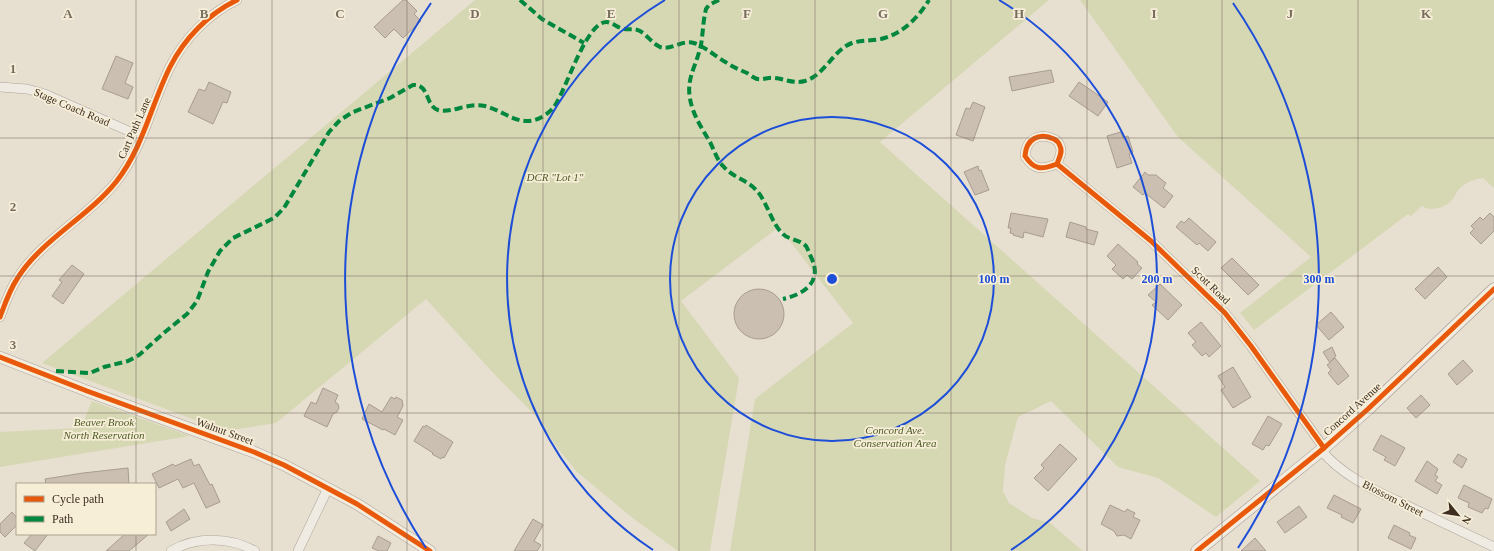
<svg xmlns="http://www.w3.org/2000/svg" width="1494" height="551" font-family="'Times New Roman',serif">
  <rect width="100%" height="100%" fill="#e7e0d1"/>
  <g fill="#d6d7b3">
    <polygon points="475,0 1049,0 880,142 1260,481 1216,517 1158,478 1118,467 1051,401 1018,417 1005,465 1003,491 1009,503 1032,518 1050,523 1083,551 730,551 755,399 853,323 779,227 681,301 739,378 710,551 678,551 634,519 577,472 559,450 533,413 495,375 426,299 276,423 225,431 42,363"/>
    <path d="M1080 0H1494V188L1483 178C1474 179 1467 182 1460 188 1456 192 1455 198 1451 201 1444 208 1430 212 1422 206L1411 216 1408 214 1254 330 1240 313 1311 257 1178 137Z"/>
    <polygon points="92,401 190,436 0,467 0,432 81,428"/>
  </g>
  <g fill="#cbbfb2" stroke="#a89c90">
    <polygon points="403,0 406,0 417,11 414,14 421,21 403,38 394,29 385,38 374,27"/>
    <polygon points="116,56 133,63 125,83 133,87 128,99 102,89"/>
    <polygon points="1051,70 1054,82 1012,91 1009,77"/>
    <polygon points="209,82 231,92 227,103 223,102 213,124 188,112 199,89 205,91"/>
    <polygon points="1079,82 1108,102 1098,116 1069,96"/>
    <polygon points="973,102 985,107 973,141 956,135 966,108 970,109"/>
    <polygon points="1121,132 1123,138 1128,136 1133,152 1129,154 1132,163 1117,168 1107,136"/>
    <polygon points="978,166 979,171 981,170 989,190 975,195 964,172"/>
    <polygon points="1145,172 1148,175 1156,175 1166,183 1163,188 1173,196 1164,208 1145,193 1143,195 1133,187"/>
    <polygon points="1011,213 1048,219 1043,237 1024,232 1023,238 1013,235 1014,234 1010,233 1011,228 1008,228"/>
    <polygon points="1490,213 1494,217 1494,231 1481,244 1470,233 1474,229 1471,226 1480,217 1483,220"/>
    <polygon points="1189,218 1216,242 1208,251 1199,243 1197,245 1176,227 1181,221 1184,223"/>
    <polygon points="1070,222 1086,227 1086,229 1098,232 1094,245 1066,237"/>
    <polygon points="1118,244 1138,262 1137,264 1142,268 1132,279 1127,275 1123,279 1112,269 1116,265 1107,256"/>
    <polygon points="1232,258 1259,285 1248,295 1221,268"/>
    <polygon points="72,265 84,274 63,304 52,296 62,282 59,280"/>
    <polygon points="1438,267 1447,277 1425,299 1415,289"/>
    <polygon points="1160,284 1182,305 1168,320 1152,305 1156,302 1148,295"/>
    <circle cx="759" cy="314" r="25"/>
    <polygon points="1331,312 1344,327 1329,340 1316,325"/>
    <polygon points="1201,322 1221,346 1209,357 1206,353 1202,356 1192,345 1196,342 1188,333"/>
    <polygon points="1332,347 1336,356 1330,362 1335,358 1349,376 1338,385 1328,373 1331,370 1327,365 1330,363 1323,352"/>
    <polygon points="1463,360 1473,371 1457,385 1448,374"/>
    <polygon points="1233,367 1251,397 1233,408 1221,390 1225,387 1218,376"/>
    <polygon points="323,388 338,395 335,402 338,404 339,408 337,412 333,414 327,427 304,416 311,402 316,404"/>
    <polygon points="1421,395 1430,405 1416,418 1407,408"/>
    <polygon points="391,397 395,399 396,397 402,400 403,406 397,417 403,420 395,435 384,429 383,430 362,419 369,404 382,412"/>
    <polygon points="1268,416 1282,424 1269,446 1266,445 1263,450 1252,444"/>
    <polygon points="426,425 453,442 444,458 442,457 441,459 432,454 433,453 414,441 423,426 425,427"/>
    <polygon points="1381,435 1405,448 1395,466 1384,460 1386,457 1373,450"/>
    <polygon points="1060,444 1077,459 1048,491 1034,478 1044,468 1041,465"/>
    <polygon points="1458,454 1467,459 1462,468 1453,462"/>
    <polygon points="191,459 194,466 199,464 210,485 212,484 220,502 206,508 194,483 183,488 178,479 159,488 152,474 173,464 175,466"/>
    <polygon points="1427,461 1438,469 1435,475 1438,477 1435,481 1442,485 1437,494 1415,481"/>
    <polygon points="128,468 129,484 46,484 45,479 83,473"/>
    <polygon points="1464,485 1492,499 1488,509 1485,508 1482,513 1468,507 1469,503 1458,498"/>
    <polygon points="1334,495 1361,509 1353,523 1341,517 1342,515 1327,508"/>
    <polygon points="1110,505 1125,512 1127,509 1135,513 1133,517 1140,520 1131,539 1124,535 1117,536 1114,531 1101,524"/>
    <polygon points="1299,506 1307,517 1285,533 1277,522"/>
    <polygon points="184,509 190,519 171,531 166,522"/>
    <polygon points="12,512 17,518 17,525 5,537 0,532 0,524"/>
    <polygon points="533,519 543,525 534,541 541,545 537,551 514,551"/>
    <polygon points="1394,525 1410,533 1409,535 1416,538 1411,549 1388,538"/>
    <polygon points="32,534 48,534 35,551 24,543"/>
    <polygon points="125,534 149,534 129,551 106,551"/>
    <polygon points="378,536 391,543 387,551 379,551 372,548"/>
    <polygon points="1255,538 1266,551 1241,551"/>
  </g>
  <g fill="none" stroke-linecap="round" stroke-linejoin="round">
    <defs>
      <g id="minor">
        <polyline points="0,87 27,89 45,94 142,137"/>
        <path d="M1057 164C1041 170 1034 170 1025 156 1026 139 1039 132 1054 139 1056 140 1059 143 1060 146 1063 152 1059 158 1057 164L1151 241 1225 313 1251 346 1324 448"/>
        <path d="M0 317C5 304 9 291 17 279 40 241 88 217 116 182 143 148 151 105 170 67 184 39 208 14 237 0"/>
        <path d="M1321 450C1343 477 1377 491 1408 506 1437 520 1465 533 1494 547"/>
        <path d="M171 551C197 536 230 537 255 551"/>
        <polyline points="298,551 328,488"/>
      </g>
      <polyline id="tertiary" points="0,357 87,391 254,452 284,465 357,504 430,551"/>
      <polyline id="secondary" points="1197,551 1324,448 1368,409 1494,289"/>
    </defs>
    <use href="#minor" stroke="#ada599" stroke-width="10"/>
    <use href="#tertiary" stroke="#ada599" stroke-width="12"/>
    <use href="#secondary" stroke="#9c958a" stroke-width="13"/>
    <use href="#minor" stroke="#efebe3" stroke-width="9"/>
    <use href="#tertiary" stroke="#efebe3" stroke-width="11"/>
    <use href="#secondary" stroke="#efebe3" stroke-width="12"/>
    <g stroke="#00873e" stroke-width="4" stroke-dasharray="8 4" stroke-linecap="butt">
      <polyline points="520,0 542,19 584,43"/>
      <path d="M719 0 709 5 706 9C703 21 703 33 701 45 695 71 683 81 693 110 697 121 704 132 710 142 714 150 717 160 723 166 733 178 748 180 757 191 767 202 772 224 782 233 788 240 799 239 806 246 808 249 809 253 811 257 823 281 805 294 783 299"/>
      <path d="M56 371 90 373 104 367 128 361 139 355 165 332 187 314 197 301 208 272 220 251 233 238 274 218 284 208 329 132 340 120 353 112 390 98 413 85C430 84 425 106 438 110 450 114 469 102 485 106 505 111 520 129 542 117 546 115 552 110 554 107 566 91 586 21 607 22 613 23 618 28 624 29 630 30 635 28 640 31 647 35 652 43 660 47 671 51 683 39 694 43 706 47 716 57 727 63 733 67 740 70 747 73 750 75 755 79 758 79 763 80 769 77 774 78 785 79 794 84 805 81 825 75 833 50 852 43 861 40 871 41 881 39 902 34 918 18 929 0"/>
    </g>
    <defs>
      <g id="cycleway">
        <path d="M1057 164C1041 170 1034 170 1025 156 1026 139 1039 132 1054 139 1056 140 1059 143 1060 146 1063 152 1059 158 1057 164L1151 241 1225 313 1251 346 1324 448"/>
        <path d="M0 317C5 304 9 291 17 279 40 241 88 217 116 182 143 148 151 105 170 67 184 39 208 14 237 0"/>
        <polyline points="0,357 87,391 254,452 284,465 357,504 430,551"/>
        <polyline points="1197,551 1324,448 1368,409 1494,289"/>
      </g>
    </defs>
    <use href="#cycleway" stroke="#f7eed8" stroke-width="8"/>
    <use href="#cycleway" stroke="#e8590c" stroke-width="5"/>
  </g>
  <path fill="none" stroke="#786c5e" stroke-width="1" stroke-opacity="0.55" d="M136 0V484M272 0V551M407 0V551M543 0V551M679 0V551M815 0V551M951 0V551M1087 0V551M1222 0V551M1358 0V551M0 138H1494M0 276H1494M0 413H1494M136 534V551"/>
  <g fill="none" stroke="#1d4ed8" stroke-width="2">
    <circle cx="832" cy="279" r="162"/>
    <path d="M653 550A325 325 0 0 1 665 0M999 0A325 325 0 0 1 1011 550"/>
    <path d="M426 548A487 487 0 0 1 431 3M1233 3A487 487 0 0 1 1238 548"/>
  </g>
  <g text-anchor="middle" stroke-width="3.5" stroke-linejoin="round" paint-order="stroke">
    <g font-size="11" fill="#3d2e20" stroke="#f7eed8">
      <text transform="translate(72 107) rotate(23)" y="4">Stage Coach Road</text>
      <text transform="translate(134 128) rotate(-66)" y="4">Cart Path Lane</text>
      <text transform="translate(1211 285) rotate(44)" y="4">Scott Road</text>
      <text transform="translate(1352 409) rotate(-42)" y="4">Concord Avenue</text>
      <text transform="translate(225 431) rotate(20)" y="4">Walnut Street</text>
      <text transform="translate(1393 498) rotate(27)" y="4">Blossom Street</text>
    </g>
    <g font-size="11" font-style="italic" fill="#4d5a26" stroke="#f7eed8">
      <text x="555" y="181">DCR "Lot 1"</text>
      <text x="104" y="426">Beaver Brook<tspan x="104" dy="13">North Reservation</tspan></text>
      <text x="895" y="434">Concord Ave.<tspan x="895" dy="13">Conservation Area</tspan></text>
    </g>
  </g>
  <g font-size="13" text-anchor="middle" font-weight="bold" fill="#786c5e" stroke="#f7eed8" stroke-width="3.5" stroke-linejoin="round" paint-order="stroke">
    <text x="68" y="18">A</text>
    <text x="204" y="18">B</text>
    <text x="340" y="18">C</text>
    <text x="475" y="18">D</text>
    <text x="611" y="18">E</text>
    <text x="747" y="18">F</text>
    <text x="883" y="18">G</text>
    <text x="1019" y="18">H</text>
    <text x="1154" y="18">I</text>
    <text x="1290" y="18">J</text>
    <text x="1426" y="18">K</text>
    <text x="13" y="73">1</text>
    <text x="13" y="211">2</text>
    <text x="13" y="349">3</text>
  </g>
  <circle cx="832" cy="279" r="6" fill="#1d4ed8" stroke="#f7eed8" stroke-width="2"/>
  <g font-size="12" text-anchor="middle" font-weight="bold" fill="#1d4ed8" stroke="#f7eed8" stroke-width="3.5" stroke-linejoin="round" paint-order="stroke">
    <text x="994" y="283">100 m</text>
    <text x="1157" y="283">200 m</text>
    <text x="1319" y="283">300 m</text>
  </g>
  <rect x="16" y="483" width="140" height="52" fill="#f7eed8" stroke="#ada18e"/>
  <rect x="24" y="496" width="20" height="6" fill="#e8590c" stroke="#ada18e"/>
  <text x="52" y="503" font-size="12" fill="#3d2e20">Cycle path</text>
  <rect x="24" y="516" width="20" height="6" fill="#00873e" stroke="#ada18e"/>
  <text x="52" y="523" font-size="12" fill="#3d2e20">Path</text>
  <g transform="translate(1458 515) rotate(120)" stroke="#f7eed8" stroke-width="3" paint-order="stroke">
  <path d="M0-3L7 15L0 10L-7 15Z" fill="#3d2e20"/>
  <text y="-6" font-size="11" font-weight="bold" text-anchor="middle" fill="#3d2e20">N</text>
  </g>
</svg>
